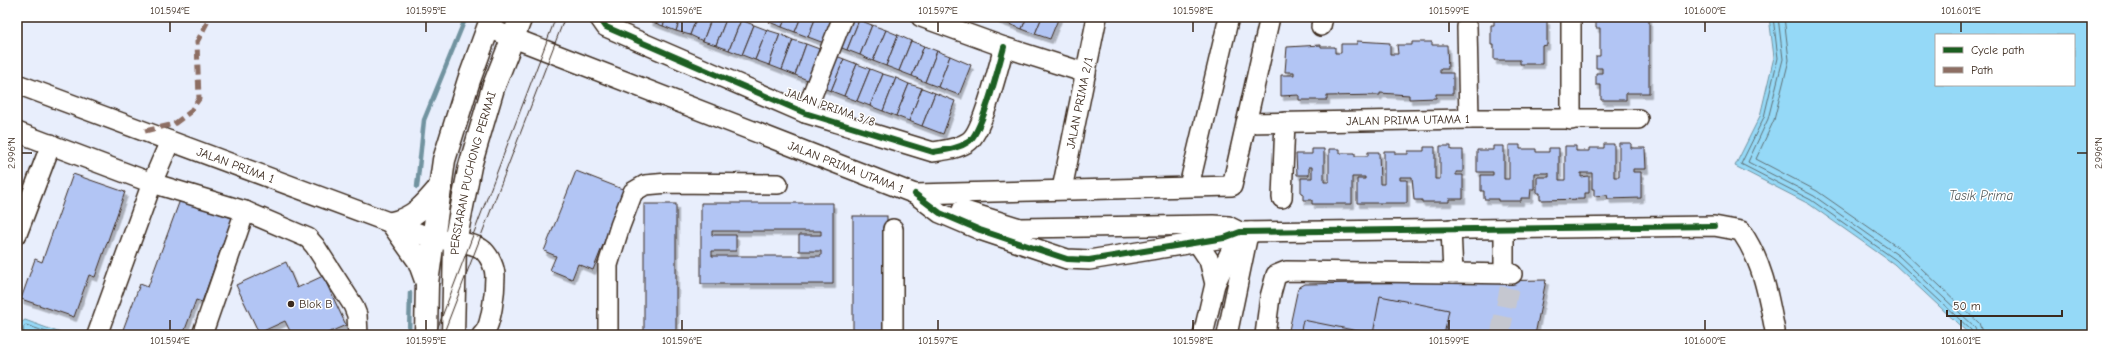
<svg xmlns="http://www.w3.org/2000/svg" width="2109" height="352" font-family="'Comic Neue',sans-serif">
  <defs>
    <filter id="shadow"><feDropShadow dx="2.5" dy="4.5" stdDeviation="0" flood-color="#0004"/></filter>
  </defs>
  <rect width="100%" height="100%" fill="#e8eefc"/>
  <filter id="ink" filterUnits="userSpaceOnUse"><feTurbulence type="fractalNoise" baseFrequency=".025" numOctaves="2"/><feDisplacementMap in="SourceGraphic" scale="8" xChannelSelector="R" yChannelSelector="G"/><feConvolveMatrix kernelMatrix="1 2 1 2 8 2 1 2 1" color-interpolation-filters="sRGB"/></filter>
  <g filter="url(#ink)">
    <g fill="#95d9f7" stroke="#7193a0" fill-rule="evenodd">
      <path d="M1769 17H2092V335H1970L1894 264 1809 204 1735 166 1760 116 1774 57ZM1936 35H2074V85H1936Z"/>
      <polygon points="25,320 66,335 21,335 18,325"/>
    </g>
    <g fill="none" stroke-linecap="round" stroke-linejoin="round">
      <g stroke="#5f7075" stroke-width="1">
        <polyline points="1773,17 1778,58 1764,117 1741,164 1811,200 1896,260 1971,330 1972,335"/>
        <polyline points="1778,17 1783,59 1768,119 1748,162 1814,196 1899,256 1975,327 1977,335"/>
        <polyline points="1784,17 1789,60 1774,120 1756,159 1817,191 1903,251 1979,323 1983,335"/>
        <polyline points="24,335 23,327 26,325 55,335"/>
      </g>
      <g stroke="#7193a0" stroke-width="4.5">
        <polyline points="417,187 424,120 466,17"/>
        <polyline points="409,335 410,293"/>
      </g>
    </g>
    <g fill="#b2c5f4" stroke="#3b2a1e" fill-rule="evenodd" filter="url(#shadow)">
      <polygon points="652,17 667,17 663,26 650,21"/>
      <polygon points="667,17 681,17 676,31 663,26"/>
      <polygon points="681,17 697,17 690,35 676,31"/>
      <polygon points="697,17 712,17 703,41 690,35"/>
      <polygon points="712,17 727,17 716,45 703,41"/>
      <polygon points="727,17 741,20 729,50 716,45"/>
      <polygon points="771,17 786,17 782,27 769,22"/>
      <polygon points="786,17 801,17 795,32 782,27"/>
      <polygon points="801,17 816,17 808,37 795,32"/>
      <polygon points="816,17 835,17 824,43 808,37"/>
      <polygon points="846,17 859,20 847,50 834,45"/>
      <polygon points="997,17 1012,17 1009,24 996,19"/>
      <polygon points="1012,17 1027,17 1022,29 1009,24"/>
      <polygon points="1027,17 1042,17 1035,34 1022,29"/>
      <polygon points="1042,17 1059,17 1050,39 1035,34"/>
      <polygon points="1494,17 1540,17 1540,21 1547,20 1547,45 1542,46 1542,64 1520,64 1520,60 1494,60 1494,45 1491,45 1491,25 1494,25"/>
      <polygon points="1649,17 1649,93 1626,93 1626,100 1601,100 1601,85 1596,85 1596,73 1602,73 1602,68 1596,68 1596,56 1600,56 1600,28 1596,28 1596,18"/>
      <polygon points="741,20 754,25 742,55 729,50"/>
      <polygon points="859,20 872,25 860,55 847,50"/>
      <polygon points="754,25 767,30 755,60 742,55"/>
      <polygon points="872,25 886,30 873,61 860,55"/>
      <polygon points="767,30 780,34 769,65 755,60"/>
      <polygon points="886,30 898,35 886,66 873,61"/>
      <polygon points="780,34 793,40 782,70 769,65"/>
      <polygon points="898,35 911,41 899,71 886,66"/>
      <polygon points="793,40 806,44 795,75 782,70"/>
      <polygon points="911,41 924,46 912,76 899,71"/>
      <polygon points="1357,41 1390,43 1390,54 1398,54 1397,45 1412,45 1412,42 1432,42 1432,45 1447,45 1448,69 1440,69 1440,73 1453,73 1453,94 1436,94 1436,98 1409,99 1409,95 1380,93 1380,95 1327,96 1327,100 1299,100 1299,95 1281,96 1281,75 1294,75 1294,72 1285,72 1287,47 1321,45 1321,47 1335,47 1335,53 1341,53 1341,44 1357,44"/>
      <polygon points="806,44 822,50 810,81 795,75"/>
      <polygon points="924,46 937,51 925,82 912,76"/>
      <polygon points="937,51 950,56 938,87 925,82"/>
      <polygon points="831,54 844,59 831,91 818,86"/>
      <polygon points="950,56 971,65 959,95 938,87"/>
      <polygon points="844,59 857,64 844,96 831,91"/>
      <polygon points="857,64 870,69 857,101 844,96"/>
      <polygon points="870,69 883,74 870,106 857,101"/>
      <polygon points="883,74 896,78 883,111 870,106"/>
      <polygon points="896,78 909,84 896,116 883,111"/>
      <polygon points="909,84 922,88 909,121 896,116"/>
      <polygon points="922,88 935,93 922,126 909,121"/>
      <polygon points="935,93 955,101 943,134 922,126"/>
      <polygon points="1619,143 1631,143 1631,148 1645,148 1646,169 1633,169 1633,172 1641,172 1641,198 1608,199 1607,195 1594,196 1594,189 1592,189 1592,173 1581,173 1581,177 1589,176 1589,193 1585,193 1585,199 1540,200 1540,193 1537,193 1537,177 1549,177 1549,173 1534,173 1534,189 1531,189 1530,198 1521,198 1521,201 1498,201 1498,199 1484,199 1484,191 1481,191 1481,175 1493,175 1493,172 1477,172 1477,150 1493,150 1493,146 1504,146 1504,179 1509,179 1509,145 1520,145 1520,149 1536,149 1536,152 1549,152 1549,148 1559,148 1559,180 1565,180 1565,146 1576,146 1576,151 1589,151 1589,148 1604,148 1604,144 1614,144 1614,177 1619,177"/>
      <polygon points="1440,146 1451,146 1451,150 1463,150 1463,172 1456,172 1456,175 1463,175 1463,199 1449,199 1449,202 1422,202 1422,200 1414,200 1412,177 1400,177 1400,180 1407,180 1407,203 1357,203 1357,179 1365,179 1365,177 1352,177 1352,204 1312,204 1312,200 1303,200 1303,193 1301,193 1301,178 1312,178 1312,167 1309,167 1309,175 1297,175 1296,154 1312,154 1312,149 1324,149 1324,182 1329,182 1329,149 1340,149 1340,153 1355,153 1355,156 1368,156 1368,152 1379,152 1380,184 1384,184 1384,151 1395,151 1395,154 1408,154 1408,151 1424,151 1424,147 1435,147 1435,179 1440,179"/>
      <polygon points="576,171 625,190 593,270 578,264 572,279 550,270 556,256 544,251"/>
      <polygon points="73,174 125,192 95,277 89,275 74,317 21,299 35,259 42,262"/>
      <polygon points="180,200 232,218 202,302 196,300 183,335 121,335 140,284 148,287"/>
      <path d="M701 203H833V284H701ZM712 231H821V235H799V251H821V256H712V251H736V235H712Z"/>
      <rect x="644" y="204" width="32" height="131"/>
      <rect x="853" y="216" width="34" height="119"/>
      <polygon points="286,262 297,288 323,276 346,325 323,335 292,335 285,321 259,333 236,285"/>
      <polygon points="1546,280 1535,335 1288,335 1298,288 1305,284"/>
      <polygon points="1380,296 1449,310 1444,335 1300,335 1303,320 1373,334"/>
    </g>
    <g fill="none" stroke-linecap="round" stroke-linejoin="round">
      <polyline stroke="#c5c7d0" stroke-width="19" stroke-dasharray="19 10" stroke-linecap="butt" points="1500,335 1512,274"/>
      <defs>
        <g id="minor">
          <path d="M599 17 606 27 805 113 933 152C945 150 958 149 968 142 982 134 999 65 1004 47"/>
          <polyline points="921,17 1004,47 1086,73"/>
          <polyline points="1321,26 1323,17"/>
          <polyline points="1467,27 1469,119"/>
          <path id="s1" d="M488 28 915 194 1232 186 1270 17"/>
          <path id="s2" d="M17 84 434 239C448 241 473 241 484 251 490 257 495 268 495 276 495 290 492 327 482 335"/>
          <polyline points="805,113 843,17"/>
          <polyline points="1571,120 1571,17"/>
          <path id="s3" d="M1246 123 1469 119H1638"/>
          <polyline points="17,132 152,183 245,211 308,238 315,246 353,305 357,315 358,335"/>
          <polyline points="1189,186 1229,17"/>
          <path id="s4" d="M1062 189 1097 17"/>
          <path d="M915 194 940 213 980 230 1067 259 1089 260 1224 238 1240 232 1714 226 1741 231C1763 263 1768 294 1775 331"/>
          <polyline points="1282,198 1285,122"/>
          <polyline points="962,210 1020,228 1213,225 1228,226 1240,232"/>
          <polyline points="893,229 893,335"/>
          <polyline points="1504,229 1504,274"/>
          <polyline points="17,234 51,144"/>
          <polyline points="1197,242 1209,260 1215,284 1203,335"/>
          <polyline points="1453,273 1512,274"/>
          <polyline points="1215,284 1240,232"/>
          <polyline points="97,335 152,183 170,141"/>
          <polyline points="202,335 245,211"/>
          <polyline points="608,335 608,265 620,226 633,192 645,185 668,183 778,184"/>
          <polyline points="1227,335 1247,239 1251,232"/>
          <polyline points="1265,335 1270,297 1276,275 1286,271 1453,273 1451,229"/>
        </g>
        <g id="major">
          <path d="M427 283 419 261 392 223C415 218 426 204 441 186"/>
          <polyline points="426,335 427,283 444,160 469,80 492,17"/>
          <path id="s5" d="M453 335 455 242 470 166 493 88 521 17"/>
        </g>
      </defs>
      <use href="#minor" stroke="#3b2a1e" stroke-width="22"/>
      <use href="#major" stroke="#3b2a1e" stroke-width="25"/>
      <use href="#minor" stroke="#fff" stroke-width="19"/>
      <use href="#major" stroke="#fff" stroke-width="22"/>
      <g stroke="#3b2a1e" stroke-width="1">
        <polyline points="435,335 556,17"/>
        <polyline points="443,335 565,17"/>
      </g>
      <polyline stroke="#8d6e63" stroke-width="5" stroke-dasharray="10 5" stroke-linecap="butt" points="145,131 174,124 190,112 199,99 197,42 210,17"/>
      <defs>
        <g id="cycleway">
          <path d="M599 17 606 27 805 113 933 152C945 150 958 149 968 142 982 134 999 65 1004 47"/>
          <polyline points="915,194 940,213 980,230 1067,259 1089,260 1224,238 1240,232 1714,226"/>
        </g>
      </defs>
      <use href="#cycleway" stroke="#fff" stroke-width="8"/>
      <use href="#cycleway" stroke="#1b5e20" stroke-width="6"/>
    </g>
  </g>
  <path fill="none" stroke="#3b2a1e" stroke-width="1.5" d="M170 22V32M426 22V32M682 22V32M938 22V32M1193 22V32M1449 22V32M1705 22V32M1961 22V32M22 153H32M2077 153H2087M170 320V330M426 320V330M682 320V330M938 320V330M1193 320V330M1449 320V330M1705 320V330M1961 320V330"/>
  <circle fill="#3b2a1e" stroke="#fff" stroke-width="1.5" cx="291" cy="304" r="4"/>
  <g text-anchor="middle" stroke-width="3" stroke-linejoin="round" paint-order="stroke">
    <g font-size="12" fill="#3b2a1e" stroke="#fff">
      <text dy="4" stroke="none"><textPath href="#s4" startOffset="88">JALAN PRIMA 2/1</textPath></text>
      <text transform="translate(830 107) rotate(19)" y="4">JALAN PRIMA 3/8</text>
      <text dy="4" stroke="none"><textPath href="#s3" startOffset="162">JALAN PRIMA UTAMA 1</textPath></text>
      <text dy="4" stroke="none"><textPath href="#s2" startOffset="233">JALAN PRIMA 1</textPath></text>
      <text dy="4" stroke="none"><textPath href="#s1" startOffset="384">JALAN PRIMA UTAMA 1</textPath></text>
      <text dy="4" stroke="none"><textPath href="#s5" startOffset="164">PERSIARAN PUCHONG PERMAI</textPath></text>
    </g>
    <g font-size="12" fill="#3b2a1e" stroke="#fff" text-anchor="start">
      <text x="299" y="308">Blok B</text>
    </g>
    <g font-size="13" font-style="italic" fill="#565f5f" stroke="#fff">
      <text x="1981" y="200">Tasik Prima</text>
    </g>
  </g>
  <rect width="2109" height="352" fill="none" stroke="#fff" stroke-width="44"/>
  <rect x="1935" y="34" width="140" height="52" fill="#ffffff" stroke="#b1aaa5"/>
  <rect x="1943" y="47" width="20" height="6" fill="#1b5e20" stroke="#b1aaa5"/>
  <text x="1971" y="54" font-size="12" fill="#3b2a1e">Cycle path</text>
  <rect x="1943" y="67" width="20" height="6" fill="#8d6e63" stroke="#b1aaa5"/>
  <text x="1971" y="74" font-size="12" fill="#3b2a1e">Path</text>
  <path d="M1947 310v6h115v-6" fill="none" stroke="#3b2a1e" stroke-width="2"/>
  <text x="1953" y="310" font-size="12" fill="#3b2a1e" stroke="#ffffff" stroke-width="3" paint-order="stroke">50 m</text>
  <rect x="22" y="22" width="2065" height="308" fill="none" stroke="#3b2a1e" stroke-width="1.5"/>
  <g font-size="10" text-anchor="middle" fill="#3b2a1e">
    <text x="170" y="14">101.594°E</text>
    <text x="426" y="14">101.595°E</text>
    <text x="682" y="14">101.596°E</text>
    <text x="938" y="14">101.597°E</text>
    <text x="1193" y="14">101.598°E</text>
    <text x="1449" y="14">101.599°E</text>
    <text x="1705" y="14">101.600°E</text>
    <text x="1961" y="14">101.601°E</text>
    <text transform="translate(11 153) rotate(-90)" y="4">2.996°N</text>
    <text transform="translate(2098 153) rotate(-90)" y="4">2.996°N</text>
    <text x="170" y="344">101.594°E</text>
    <text x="426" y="344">101.595°E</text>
    <text x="682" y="344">101.596°E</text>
    <text x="938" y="344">101.597°E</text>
    <text x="1193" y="344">101.598°E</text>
    <text x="1449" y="344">101.599°E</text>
    <text x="1705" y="344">101.600°E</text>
    <text x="1961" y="344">101.601°E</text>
  </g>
</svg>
